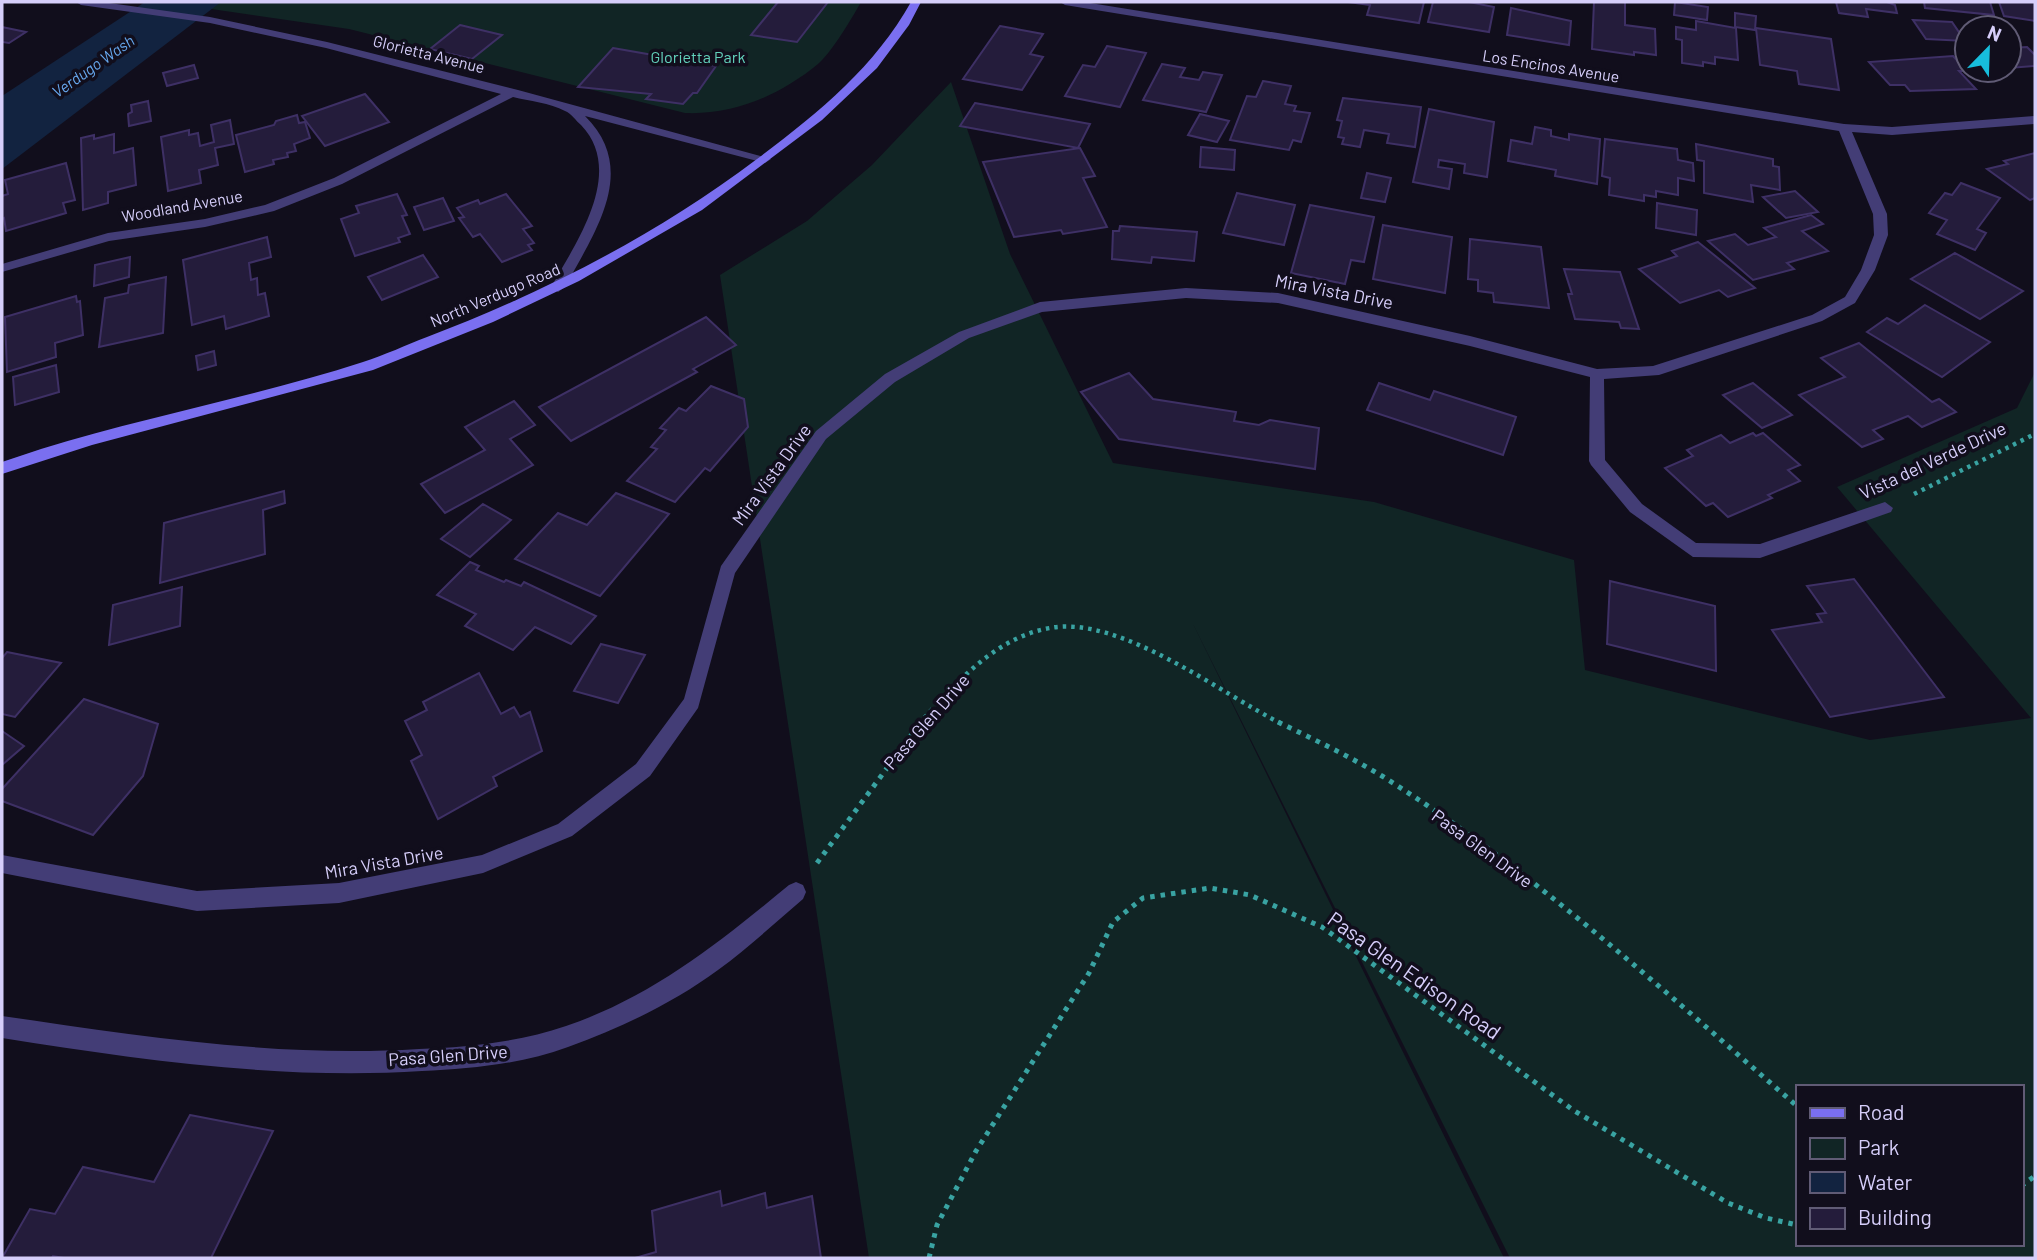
<svg xmlns="http://www.w3.org/2000/svg" width="2037" height="1260" font-family="Barlow,sans-serif">
  <rect width="100%" height="100%" fill="#110e1c"/>
  <g fill="#112525" fill-rule="evenodd">
    <path d="M163 2H861C852 18 832 52 818 64 780 95 735 115 685 113L349 29Z"/>
    <path d="M951 82 1010 254 1113 463 1374 502 1574 560 1585 670 1870 740 2031 718 1837 487 2017 408 2035 372V1258H1510L1192 622 1504 1258H869L720 275 807 221 872 165ZM1797 1087H2021V1244H1797Z"/>
  </g>
  <polygon fill="#122340" points="145,2 221,2 2,169 2,96"/>
  <g fill="#241c3b" stroke="#3e3065" stroke-width="2">
    <polygon points="778,2 828,2 797,42 751,35"/>
    <polygon points="1348,2 1424,2 1419,23 1367,15 1370,5"/>
    <polygon points="1433,2 1469,2 1494,7 1489,32 1428,22"/>
    <polygon points="1594,2 1625,2 1625,25 1655,29 1656,55 1634,52 1634,55 1592,49"/>
    <polygon points="1675,2 1708,7 1707,20 1674,15"/>
    <polygon points="1836,2 1887,2 1895,5 1897,13 1866,9 1868,17 1839,13"/>
    <polygon points="1924,2 1990,2 1994,15 1925,8"/>
    <polygon points="1999,2 2035,2 2035,21 2004,16"/>
    <polygon points="1511,8 1571,21 1569,45 1507,35"/>
    <polygon points="1735,13 1756,16 1755,30 1735,27"/>
    <polygon points="1913,20 1952,22 1965,41 1926,39"/>
    <polygon points="1696,21 1736,28 1738,60 1715,57 1715,64 1703,62 1703,66 1682,63 1682,40 1676,39 1676,27 1696,30"/>
    <polygon points="460,25 502,35 472,59 430,49"/>
    <polygon points="1000,26 1043,34 1030,54 1043,57 1022,90 963,79"/>
    <polygon points="2,27 26,32 9,43 2,42"/>
    <polygon points="1756,28 1831,39 1839,90 1799,84 1797,71 1760,65"/>
    <polygon points="1107,46 1146,53 1120,107 1065,96 1083,65 1095,67"/>
    <polygon points="2027,47 2035,55 2035,66 2009,68 2009,48"/>
    <polygon points="613,48 716,66 697,93 693,93 683,104 646,99 651,94 578,87"/>
    <polygon points="1953,56 1967,71 1959,71 1976,89 1910,91 1905,85 1890,85 1869,62"/>
    <polygon points="1162,64 1185,68 1180,77 1199,80 1203,72 1222,75 1206,112 1143,100"/>
    <polygon points="194,65 198,78 167,86 163,73"/>
    <polygon points="1263,81 1291,86 1285,104 1296,106 1294,111 1310,113 1301,142 1293,140 1289,150 1230,140 1247,96 1256,97"/>
    <polygon points="365,94 389,122 325,146 302,116"/>
    <polygon points="1343,98 1421,107 1415,147 1387,143 1389,134 1364,130 1360,147 1342,144 1344,138 1338,137 1342,121 1337,120"/>
    <polygon points="148,101 151,121 129,126 128,114 132,112 131,105"/>
    <polygon points="975,103 1090,124 1078,148 960,126"/>
    <polygon points="1429,109 1494,122 1487,177 1464,173 1465,164 1439,160 1438,167 1452,169 1449,189 1413,182"/>
    <polygon points="1200,114 1229,121 1217,142 1188,135"/>
    <polygon points="297,115 299,123 305,122 310,138 294,144 296,151 287,153 288,157 273,160 274,164 245,172 236,135 274,125 276,121"/>
    <polygon points="230,120 234,144 215,148 218,165 199,170 201,183 168,191 161,137 189,130 189,135 198,133 200,146 214,142 211,125"/>
    <polygon points="1535,127 1551,130 1551,136 1569,140 1569,134 1600,139 1597,184 1555,176 1556,170 1508,161 1511,140 1532,144"/>
    <polygon points="114,134 114,153 133,148 136,185 108,192 108,203 83,210 81,138 94,135 94,139"/>
    <polygon points="1605,139 1677,149 1678,160 1693,163 1694,181 1678,178 1678,195 1656,191 1656,197 1644,195 1644,201 1609,195 1610,178 1602,176"/>
    <polygon points="1696,144 1773,159 1773,166 1779,167 1780,190 1751,185 1753,202 1704,193 1704,161 1697,160"/>
    <polygon points="1201,147 1235,150 1234,170 1200,167"/>
    <polygon points="1080,148 1095,176 1083,178 1107,227 1063,234 1061,230 1014,237 983,162"/>
    <polygon points="2035,153 2035,198 2030,200 1987,169 2008,164 2004,161"/>
    <polygon points="66,163 75,200 63,203 66,213 6,231 4,218 2,219 2,196 8,194 5,180"/>
    <polygon points="1367,173 1391,178 1385,202 1361,198"/>
    <polygon points="1961,183 2000,198 1977,229 1986,233 1975,250 1937,234 1947,220 1929,213 1945,193 1952,195"/>
    <polygon points="1795,191 1818,212 1786,218 1763,197"/>
    <polygon points="1237,193 1295,205 1284,245 1223,233"/>
    <polygon points="397,194 407,215 402,216 410,234 398,238 400,242 355,256 341,219 359,213 356,206"/>
    <polygon points="506,194 532,226 523,229 534,243 528,245 532,250 502,262 480,234 473,237 459,218 464,217 457,208 478,200 480,204"/>
    <polygon points="443,198 454,221 424,230 414,207"/>
    <polygon points="1657,203 1697,210 1696,235 1656,228"/>
    <polygon points="1310,205 1374,217 1364,262 1351,260 1345,284 1291,273"/>
    <polygon points="1811,215 1823,224 1802,231 1828,251 1787,263 1794,269 1753,280 1708,241 1735,234 1748,245 1776,237 1764,228"/>
    <polygon points="1383,225 1452,237 1445,293 1373,279"/>
    <polygon points="1120,226 1197,232 1194,261 1152,257 1151,263 1112,259 1113,231 1119,231"/>
    <polygon points="267,237 271,257 249,263 251,280 257,278 258,295 265,293 269,316 226,329 224,316 192,325 183,260"/>
    <polygon points="1470,239 1541,247 1549,308 1494,302 1493,293 1478,291 1478,280 1468,279"/>
    <polygon points="1698,242 1755,288 1728,297 1719,290 1680,303 1639,269 1677,256 1672,251"/>
    <polygon points="1955,253 2023,291 1980,319 1911,279"/>
    <polygon points="423,255 438,277 382,300 368,277"/>
    <polygon points="130,257 129,277 94,286 95,265"/>
    <polygon points="1564,269 1620,272 1639,329 1621,328 1619,322 1575,319 1568,294 1572,294"/>
    <polygon points="166,277 163,333 99,347 105,298 128,293 129,285"/>
    <polygon points="76,296 77,302 80,301 83,335 55,343 56,357 7,372 5,317"/>
    <polygon points="1925,305 1990,342 1942,377 1867,332 1887,318 1898,324"/>
    <polygon points="706,317 736,345 693,369 697,372 571,441 539,407"/>
    <polygon points="1859,343 1932,402 1939,399 1956,412 1922,427 1908,416 1873,430 1883,439 1862,447 1799,395 1845,377 1821,358"/>
    <polygon points="214,351 216,365 198,370 196,356"/>
    <polygon points="56,365 59,392 15,405 13,377"/>
    <polygon points="1129,373 1153,399 1236,412 1234,421 1259,425 1270,420 1319,428 1315,469 1119,439 1081,392"/>
    <polygon points="1379,383 1430,400 1434,391 1516,417 1503,455 1367,410"/>
    <polygon points="1753,383 1792,415 1762,428 1723,395"/>
    <polygon points="711,386 744,399 748,427 710,471 705,468 675,502 627,481 657,449 651,447 666,430 660,428 679,408 686,411"/>
    <polygon points="514,401 535,425 510,439 533,465 445,513 421,484 485,450 465,427"/>
    <polygon points="1753,433 1756,436 1763,433 1800,465 1788,470 1800,481 1768,495 1772,498 1728,517 1713,503 1706,506 1665,468 1693,456 1687,450 1721,435 1730,443"/>
    <polygon points="284,491 285,503 263,510 265,554 160,583 164,523"/>
    <polygon points="616,493 669,514 600,596 515,559 558,513 587,525"/>
    <polygon points="483,504 511,520 470,557 441,539"/>
    <polygon points="470,562 479,566 476,570 504,582 506,580 521,586 524,582 596,616 571,644 535,627 513,650 465,626 476,614 437,595"/>
    <polygon points="1854,579 1944,697 1830,717 1772,630 1822,622 1817,614 1826,613 1807,586"/>
    <polygon points="1610,581 1715,606 1716,671 1607,644"/>
    <polygon points="182,587 180,626 109,645 113,605"/>
    <polygon points="601,644 645,655 618,703 574,691"/>
    <polygon points="7,652 61,663 15,717 2,714 2,658"/>
    <polygon points="479,673 501,714 514,707 520,717 530,712 542,751 493,777 497,786 438,819 411,761 422,755 405,721 427,710 423,702"/>
    <polygon points="84,699 158,724 143,776 93,835 2,801 2,789"/>
    <polygon points="2,731 24,746 2,765"/>
    <polygon points="190,1115 273,1131 211,1258 64,1258 53,1256 52,1258 2,1258 30,1209 55,1214 83,1167 154,1182"/>
    <polygon points="720,1191 722,1206 765,1193 767,1208 812,1196 821,1258 635,1258 656,1252 652,1211"/>
  </g>
  <g fill="none" stroke-linecap="round" stroke-linejoin="round">
    <g stroke="#39a3a2" stroke-width="4.5" stroke-dasharray="3.5 5" stroke-linecap="butt">
      <polyline points="1914,494 2035,434"/>
      <path d="M919 724C954 685 995 637 1050 628 1120 615 1220 693 1282 724"/>
    </g>
    <g stroke="#39a3a2" stroke-width="5" stroke-dasharray="4.5 6" stroke-linecap="butt">
      <path d="M1278 722C1313 739 1349 756 1382 776 1532 870 1664 991 1797 1106"/>
      <polyline points="817,863 921,722"/>
      <polyline points="2021,1186 2035,1176"/>
      <polyline points="929,1258 937,1225 976,1151 1089,973 1113,922 1143,898 1210,888 1250,895 1322,927 1573,1110 1728,1203 1766,1218 1797,1225"/>
    </g>
    <g fill="#433d76" fill-rule="evenodd">
      <path d="M76 2H102L210 17 327 42 518 90 771 159 765 163 585 116C640 170 594 233 565 287L558 292 551 287C576 243 626 172 581 125 576 121 571 113 565 111 550 103 529 101 513 97L342 184 274 211 205 227 109 241 2 272V264L108 233 205 219 265 205 334 178 501 94 326 48 210 23 81 5Z"/>
      <polygon points="1060,2 1084,2 1844,124 1892,127 2035,116 2035,124 1892,135 1852,132 1887,214 1888,235 1875,270 1855,303 1822,321 1659,375 1604,379 1605,460 1642,504 1696,543 1760,544 1885,502 1893,508 1891,512 1760,558 1693,557 1630,512 1591,465 1589,461 1590,377 1470,346 1278,303 1186,298 1042,312 969,338 895,382 826,439 735,573 698,708 650,776 572,836 483,873 339,903 197,911 2,873 2,855 197,891 339,883 482,855 558,824 636,764 684,699 721,566 816,431 885,374 959,332 1040,302 1186,288 1278,293 1470,336 1597,369 1653,366 1812,315 1845,297 1861,270 1874,235 1873,214 1839,131 1065,5"/>
      <path d="M796 882 803 885 806 892 803 899C775 923 748 948 718 970 673 1003 621 1028 568 1047 522 1064 471 1069 422 1071 282 1080 140 1060 2 1038V1016C140 1036 279 1058 419 1049 469 1047 519 1042 566 1026 652 997 720 942 789 885Z"/>
    </g>
    <path fill="#7a6ff0" fill-rule="evenodd" d="M911 2H921L909 25 877 68 822 120 702 210 579 281 493 322 373 370 92 445 2 474V462L41 449C148 416 258 396 363 362 385 355 406 345 427 337 545 292 656 235 757 159 817 114 874 68 911 2Z"/>
  </g>
  <g text-anchor="middle" stroke-width="7" stroke-linejoin="round" paint-order="stroke">
    <g font-size="16" fill="#d6cefa" stroke="#110e1c">
      <text transform="translate(429 54) rotate(14)" y="6">Glorietta Avenue</text>
      <text transform="translate(1551 66) rotate(9)" y="6">Los Encinos Avenue</text>
      <text transform="translate(182 206) rotate(-10)" y="6">Woodland Avenue</text>
      <text transform="translate(495 295) rotate(-23)" y="6">North Verdugo Road</text>
    </g>
    <g font-size="16" fill="#63d1bc" stroke="#110e1c">
      <text x="698" y="63">Glorietta Park</text>
    </g>
    <g font-size="16" font-style="italic" fill="#67a8ef" stroke="#110e1c">
      <text transform="translate(93 66) rotate(-35)" y="6">Verdugo Wash</text>
    </g>
    <g font-size="18" fill="#d6cefa" stroke="#110e1c">
      <text transform="translate(1334 292) rotate(11)" y="6">Mira Vista Drive</text>
      <text transform="translate(1933 461) rotate(-25)" y="6">Vista del Verde Drive</text>
      <text transform="translate(772 475) rotate(-54)" y="6">Mira Vista Drive</text>
      <text transform="translate(927 722) rotate(-49)" y="6">Pasa Glen Drive</text>
      <text transform="translate(1482 849) rotate(36)" y="6">Pasa Glen Drive</text>
      <text transform="translate(384 863) rotate(-10)" y="6">Mira Vista Drive</text>
      <text transform="translate(448 1056) rotate(-4)" y="6">Pasa Glen Drive</text>
    </g>
    <g font-size="21" fill="#d6cefa" stroke="#110e1c">
      <text transform="translate(1414 976) rotate(35)" y="7">Pasa Glen Edison Road</text>
    </g>
  </g>
  <rect width="2037" height="1260" fill="none" stroke="#d6cefa" stroke-width="7"/>
  <rect x="1796" y="1085" width="228" height="161" fill="#110e1c" stroke="#605b75" stroke-width="2"/>
  <rect x="1810" y="1108" width="35" height="10" fill="#7a6ff0" stroke="#605b75" stroke-width="2"/>
  <text x="1858" y="1120" font-size="21" fill="#d6cefa">Road</text>
  <rect x="1810" y="1138" width="35" height="21" fill="#112525" stroke="#605b75" stroke-width="2"/>
  <text x="1858" y="1155" font-size="21" fill="#d6cefa">Park</text>
  <rect x="1810" y="1172" width="35" height="21" fill="#122340" stroke="#605b75" stroke-width="2"/>
  <text x="1858" y="1190" font-size="21" fill="#d6cefa">Water</text>
  <rect x="1810" y="1208" width="35" height="21" fill="#241c3b" stroke="#605b75" stroke-width="2"/>
  <text x="1858" y="1225" font-size="21" fill="#d6cefa">Building</text>
  <g transform="translate(1988 49) rotate(23)"><circle r="33" fill="#110e1c" stroke="#605b75" stroke-width="2"/>
  <path d="M0-5L12 26L0 18L-12 26Z" fill="#17bddc"/>
  <text y="-10" font-size="19" font-weight="bold" text-anchor="middle" fill="#d6cefa">N</text>
  </g>
</svg>
